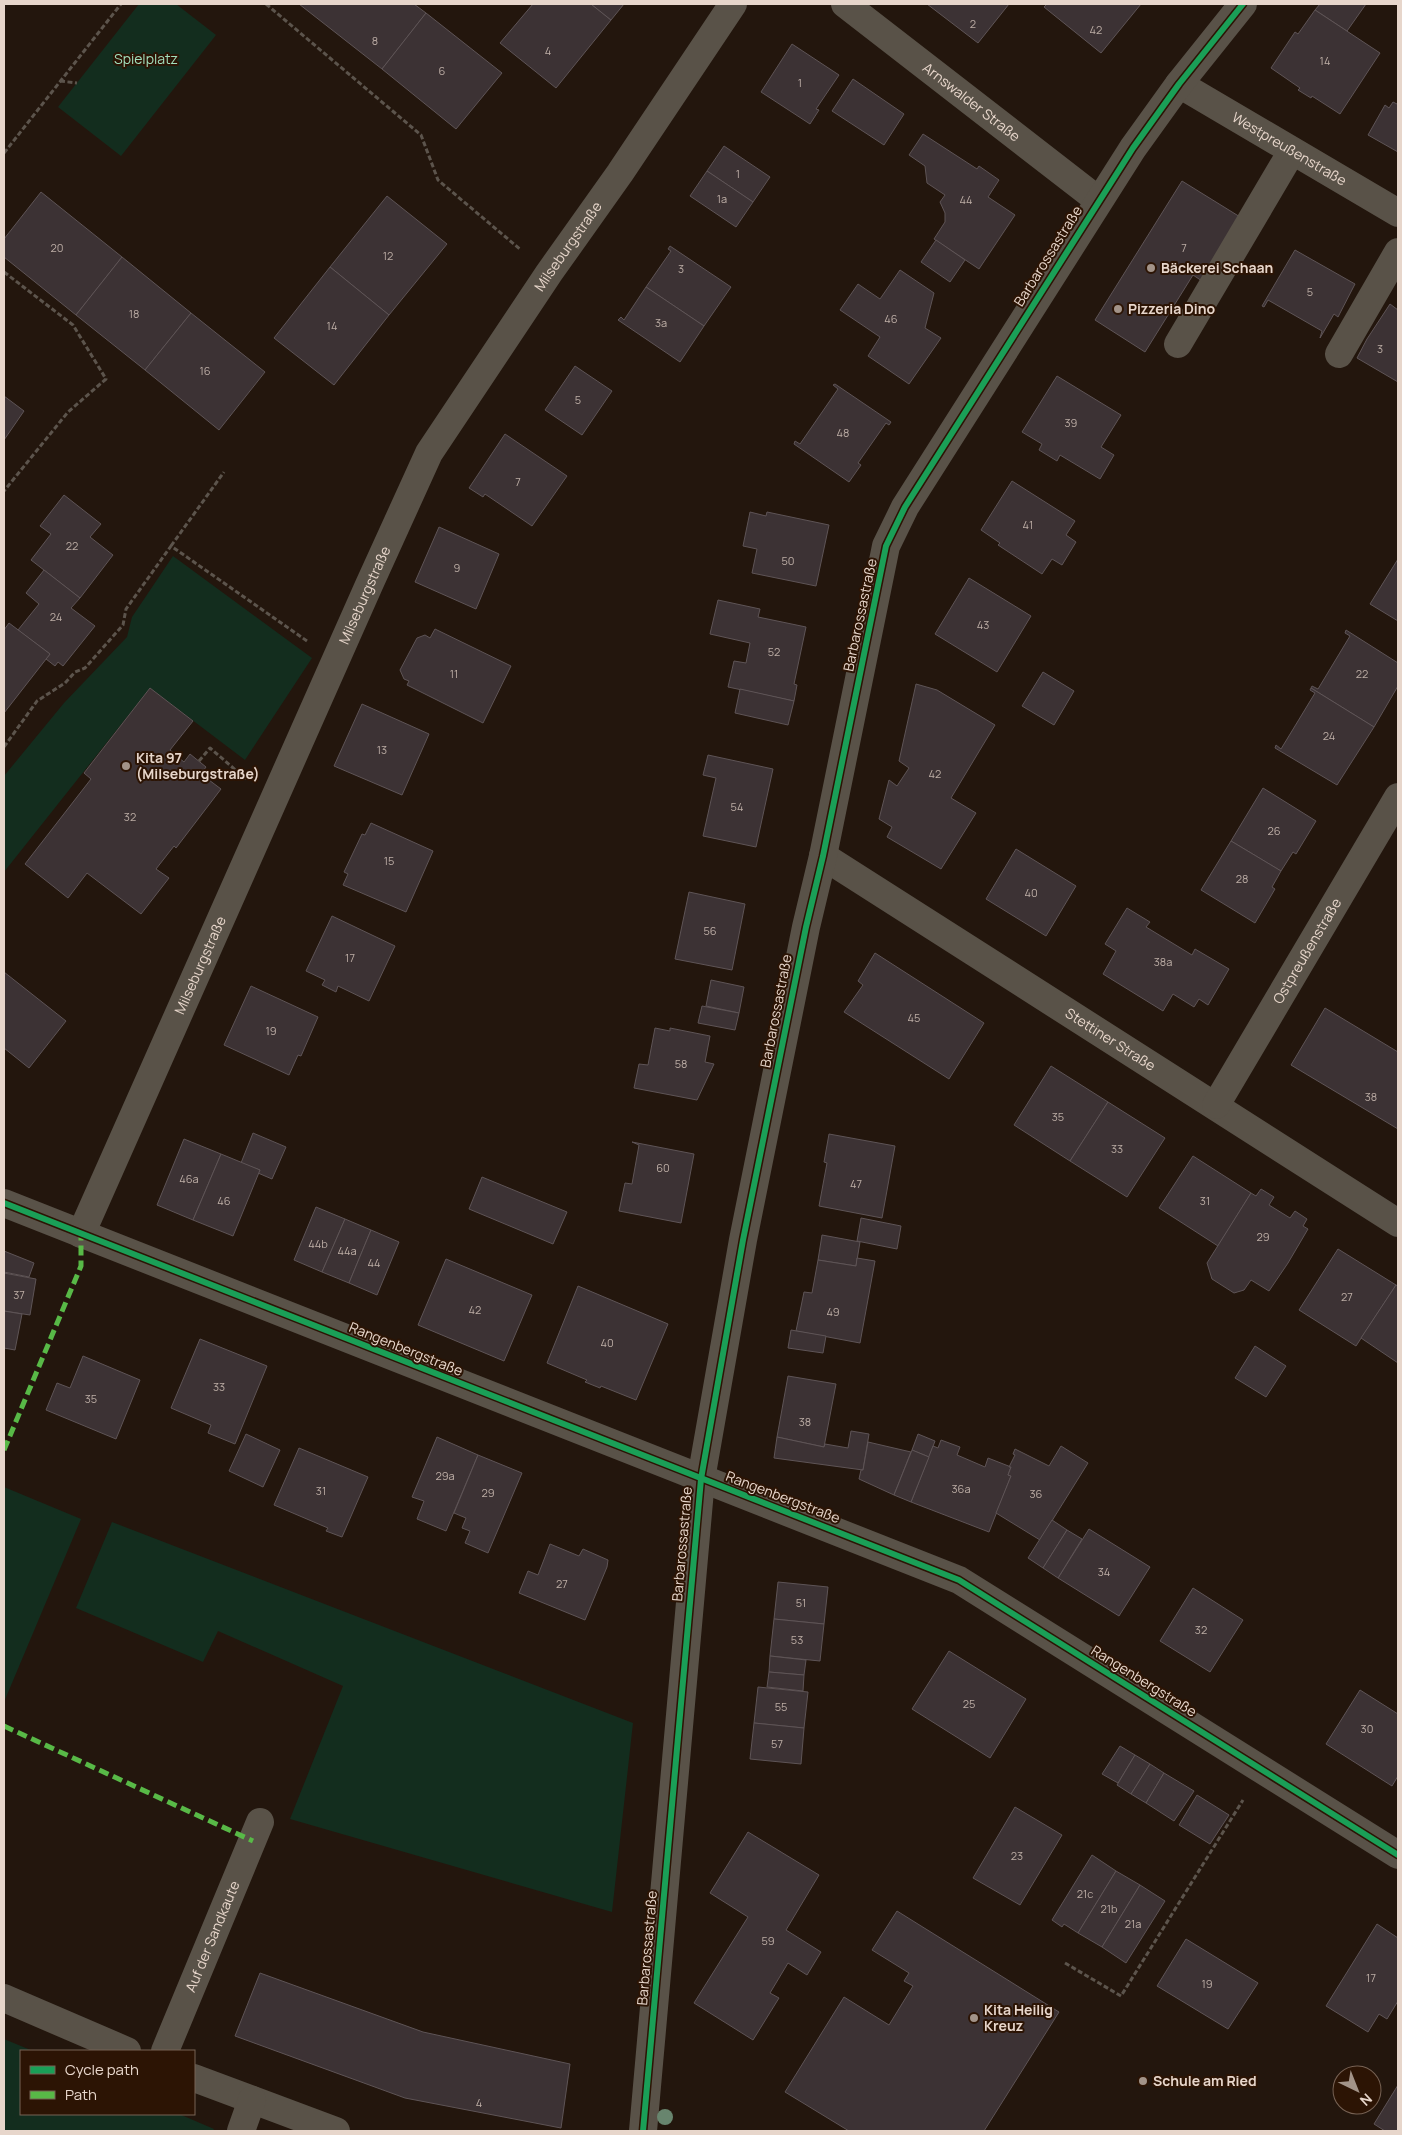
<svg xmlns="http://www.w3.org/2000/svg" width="1402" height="2135" font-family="Manrope,sans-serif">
  <rect width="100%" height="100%" fill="#23160d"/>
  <g fill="#132d1e">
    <polygon points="139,4 176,4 216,35 121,156 58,107"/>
    <polygon points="173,556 312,658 245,760 150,688 4,872 4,776 64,703 127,637 132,617"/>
    <polygon points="4,1487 81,1519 4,1702"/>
    <polygon points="112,1522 633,1723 612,1912 290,1819 343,1686 218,1631 203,1662 76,1608"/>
    <polygon points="4,2039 33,2051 21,2051 21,2114 179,2114 214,2129 213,2131 4,2131"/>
  </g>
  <g fill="#3c3234" stroke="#5e5456">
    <polygon points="299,4 414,4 426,13 382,69"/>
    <polygon points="533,4 591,4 611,20 556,88 500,43"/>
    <polygon points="591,4 624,4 611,20"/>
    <polygon points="927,4 1009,4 978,43"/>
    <polygon points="1047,4 1141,4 1101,53 1044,7"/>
    <polygon points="1320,4 1366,4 1347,31 1315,10"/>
    <polygon points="1315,10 1380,53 1340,114 1312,96 1311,98 1298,90 1300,88 1271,68 1295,32 1298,34"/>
    <polygon points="426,13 502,73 456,129 382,69"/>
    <polygon points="792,44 839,75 816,109 819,110 810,124 761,92"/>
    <polygon points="853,79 904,114 884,145 832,111"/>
    <polygon points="1393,102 1397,104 1398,102 1398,152 1368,135 1385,105 1389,108"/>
    <polygon points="923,134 977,169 979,166 999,180 988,197 1015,215 979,269 934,239 945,222 945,213 940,202 945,195 927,183 925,166 909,155"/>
    <polygon points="724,146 770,177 753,202 707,171"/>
    <polygon points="707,171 753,202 736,227 690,196"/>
    <polygon points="1182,181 1245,220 1205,283 1193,275 1145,352 1095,320"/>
    <polygon points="41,192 122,257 76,315 4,257 4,239"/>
    <polygon points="387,196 447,244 389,315 330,267"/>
    <polygon points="936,240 965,260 950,282 921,262"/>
    <polygon points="670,246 731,287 704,326 646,287 671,251 668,249"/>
    <polygon points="1295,250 1355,284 1338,317 1334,314 1320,338 1322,331 1268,300 1264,307 1262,306"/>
    <polygon points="122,257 191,313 145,370 76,315"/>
    <polygon points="330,267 389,315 334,385 274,338"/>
    <polygon points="900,270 934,293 925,328 941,338 909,384 868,356 880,337 840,310 858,284 880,299"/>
    <polygon points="646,287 704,326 680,362 618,320 621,317 624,320"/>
    <polygon points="1390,304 1398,310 1398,382 1357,358 1367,339"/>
    <polygon points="191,313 265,372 219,430 145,370"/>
    <polygon points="575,366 612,391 582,435 545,410"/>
    <polygon points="1057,376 1121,415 1101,447 1114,455 1100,479 1060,455 1057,461 1039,450 1042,444 1022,432"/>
    <polygon points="835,384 891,422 889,425 886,423 858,463 861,465 849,482 794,444 795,441 800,444 838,389 833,385"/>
    <polygon points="4,396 24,411 4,440"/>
    <polygon points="505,434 567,476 532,526 485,494 483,497 469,488"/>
    <polygon points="1012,481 1075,521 1066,535 1076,542 1062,565 1052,559 1042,574 998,545 1000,543 981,530"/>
    <polygon points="64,495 101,524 90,537 113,555 80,598 31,560 51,534 40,526"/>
    <polygon points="750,512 766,516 767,512 829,525 816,586 752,573 757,549 743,546"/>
    <polygon points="439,527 499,554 476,609 415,582"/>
    <polygon points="1398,559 1398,621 1370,604"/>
    <polygon points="44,570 80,598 71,608 95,626 63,666 58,662 55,666 46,659 50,654 18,630 39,604 26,593"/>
    <polygon points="969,578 1031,616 997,672 935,634"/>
    <polygon points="718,600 760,609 758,617 806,627 794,684 797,685 794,701 728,687 734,661 746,663 750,643 710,634"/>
    <polygon points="9,623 50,654 4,713 4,630"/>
    <polygon points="435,629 511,666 483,723 407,685 409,681 404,679 400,670 417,638 425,635 430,638"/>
    <polygon points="1346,630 1398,663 1398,686 1374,727 1311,688 1312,686 1318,689 1350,636 1345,633"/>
    <polygon points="1043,672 1074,691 1054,725 1022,706"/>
    <polygon points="916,684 937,690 995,725 951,798 976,813 941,869 887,837 892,827 879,819 889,780 897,786 909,768 899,761"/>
    <polygon points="150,688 193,721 170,750 184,762 190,754 206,767 201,774 221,789 176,848 174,846 156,869 169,878 141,914 87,873 68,898 25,864 91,779 84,773"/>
    <polygon points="1311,688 1374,727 1337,785 1275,748 1276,745 1281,749 1315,693 1310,690"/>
    <polygon points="740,689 794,701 788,725 735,713"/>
    <polygon points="362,704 429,734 402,795 334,766"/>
    <polygon points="708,755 773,769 756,847 703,836 716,778 703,775"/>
    <polygon points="1263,788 1316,821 1296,854 1293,852 1281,871 1231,841"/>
    <polygon points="371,823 433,851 406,912 343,885 348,874 344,872 362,834 365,835"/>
    <polygon points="1231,841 1281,871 1272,887 1275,889 1255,923 1201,890"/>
    <polygon points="1016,849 1076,886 1046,936 986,899"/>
    <polygon points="689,892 745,904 732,970 675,959"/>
    <polygon points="1127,908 1150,922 1146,927 1192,955 1195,949 1229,969 1208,1005 1199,999 1194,1007 1173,994 1163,1011 1103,974 1116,951 1105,944"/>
    <polygon points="332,916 395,946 369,1001 338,986 336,992 322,985 325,980 306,971"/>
    <polygon points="875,953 984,1023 949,1079 844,1012 863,985 858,981"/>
    <polygon points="4,972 66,1021 29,1068 4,1048"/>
    <polygon points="711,980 744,987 739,1013 706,1006"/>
    <polygon points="251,986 318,1017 301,1056 298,1055 289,1075 224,1045"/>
    <polygon points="702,1006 739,1013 735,1030 698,1023"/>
    <polygon points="1325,1008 1398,1052 1398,1129 1291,1065"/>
    <polygon points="655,1028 670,1031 670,1028 710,1036 705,1062 714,1064 697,1100 634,1088 639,1064 648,1065"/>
    <polygon points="1051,1066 1108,1102 1070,1161 1014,1125"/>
    <polygon points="1108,1102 1165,1138 1127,1197 1070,1161"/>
    <polygon points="253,1133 286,1147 272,1179 258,1173 260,1170 241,1163"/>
    <polygon points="829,1134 895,1146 882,1218 819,1206 827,1163 824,1162"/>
    <polygon points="184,1139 221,1154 193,1220 157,1205"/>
    <polygon points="632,1142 694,1154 681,1223 619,1211 625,1183 632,1184 639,1145"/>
    <polygon points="221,1154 260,1170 233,1236 193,1220"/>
    <polygon points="1193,1156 1251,1193 1218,1246 1159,1208"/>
    <polygon points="482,1177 567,1212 553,1244 469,1209"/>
    <polygon points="1261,1189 1274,1197 1269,1205 1290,1218 1295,1211 1307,1219 1303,1226 1308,1229 1288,1263 1269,1291 1251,1280 1244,1290 1234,1293 1212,1279 1207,1263 1251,1193 1256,1196"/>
    <polygon points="316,1207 345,1219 322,1272 294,1260"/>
    <polygon points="861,1218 901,1226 897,1249 857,1241"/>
    <polygon points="345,1219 371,1230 349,1283 322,1272"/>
    <polygon points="371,1230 399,1242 377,1295 349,1283"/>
    <polygon points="822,1235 860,1242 856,1266 818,1260"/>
    <polygon points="1338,1249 1396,1285 1356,1346 1299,1310"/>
    <polygon points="4,1251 34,1263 29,1277 4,1272"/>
    <polygon points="857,1258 875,1261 860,1343 796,1331 804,1292 812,1293 818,1260 856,1266"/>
    <polygon points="446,1259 532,1295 504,1361 418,1325"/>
    <polygon points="4,1273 36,1279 30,1315 4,1311"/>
    <polygon points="1396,1285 1398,1286 1398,1363 1361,1338"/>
    <polygon points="578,1286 668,1324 636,1400 601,1386 600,1388 585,1382 587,1380 547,1363"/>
    <polygon points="4,1311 22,1314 15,1350 4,1348"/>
    <polygon points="791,1330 826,1336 823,1353 788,1348"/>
    <polygon points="200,1339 267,1366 235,1444 208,1433 211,1425 171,1408"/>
    <polygon points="1255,1346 1286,1366 1266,1397 1235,1378"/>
    <polygon points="83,1356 140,1380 116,1439 46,1410 57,1383 70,1388"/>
    <polygon points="788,1376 836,1384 824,1447 777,1437"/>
    <polygon points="851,1431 869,1434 863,1470 774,1458 777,1437 824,1447 825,1444 848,1448"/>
    <polygon points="246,1434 280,1450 263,1487 229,1471"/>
    <polygon points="918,1434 935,1441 929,1457 912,1450"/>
    <polygon points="437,1437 478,1455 446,1531 417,1519 424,1501 412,1497"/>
    <polygon points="941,1440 960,1447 957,1455 985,1467 988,1458 1011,1467 1008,1475 1011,1476 989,1532 911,1502 933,1446 938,1448"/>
    <polygon points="868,1442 911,1452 894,1495 859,1479 861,1470 863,1470"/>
    <polygon points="1061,1446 1088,1463 1040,1540 996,1513 1011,1476 1008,1475 1011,1467 1009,1467 1015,1455 1013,1454 1015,1449 1049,1466"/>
    <polygon points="299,1448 368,1477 342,1537 326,1531 328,1528 274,1505"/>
    <polygon points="912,1450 929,1457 911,1502 894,1495"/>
    <polygon points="478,1455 522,1473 488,1553 465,1543 470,1531 462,1528 466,1518 454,1513"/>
    <polygon points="1052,1520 1067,1530 1043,1568 1028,1558"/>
    <polygon points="1089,1529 1150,1567 1119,1616 1058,1578"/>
    <polygon points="1067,1530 1082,1539 1058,1578 1043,1568"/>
    <polygon points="550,1544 579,1556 583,1549 608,1560 607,1567 585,1620 519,1593 528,1571 538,1575"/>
    <polygon points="778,1582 828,1587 824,1624 774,1619"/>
    <polygon points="1193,1588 1243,1620 1210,1672 1160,1641"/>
    <polygon points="774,1619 824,1624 820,1661 770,1656"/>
    <polygon points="949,1651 1026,1699 990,1758 912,1709"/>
    <polygon points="770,1656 806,1660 804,1675 769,1672"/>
    <polygon points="769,1672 804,1675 803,1691 767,1687"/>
    <polygon points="758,1687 808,1692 804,1728 754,1723"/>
    <polygon points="1360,1690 1398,1714 1398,1776 1392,1786 1326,1744"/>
    <polygon points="754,1723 804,1728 801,1764 750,1759"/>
    <polygon points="1120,1746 1135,1755 1118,1783 1102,1774"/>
    <polygon points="1135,1755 1150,1764 1131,1794 1117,1785"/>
    <polygon points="1150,1764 1164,1773 1146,1803 1131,1794"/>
    <polygon points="1164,1773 1194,1791 1174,1821 1146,1803"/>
    <polygon points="1197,1795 1229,1815 1210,1844 1179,1825"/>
    <polygon points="1015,1807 1062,1835 1020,1905 973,1878"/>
    <polygon points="748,1832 819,1875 786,1930 821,1952 807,1975 788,1963 770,1993 779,1998 753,2040 694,2003 748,1917 710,1893"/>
    <polygon points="1092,1855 1116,1871 1078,1933 1064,1924 1062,1927 1052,1920"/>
    <polygon points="1116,1871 1140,1885 1102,1947 1078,1933"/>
    <polygon points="1140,1885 1165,1901 1126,1963 1102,1947"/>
    <polygon points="897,1911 1059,2012 984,2131 849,2131 785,2092 844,1997 889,2025 913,1986 904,1981 909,1973 872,1950"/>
    <polygon points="1377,1924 1398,1938 1398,2001 1387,2019 1379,2014 1368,2032 1326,2006"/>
    <polygon points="1186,1939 1258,1983 1228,2029 1157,1986"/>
    <polygon points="260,1973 423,2032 570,2064 561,2128 405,2098 235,2036"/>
    <polygon points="1398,2085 1398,2131 1385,2131 1374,2124"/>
  </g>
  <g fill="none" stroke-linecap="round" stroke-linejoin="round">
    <g stroke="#5c544c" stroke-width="3" stroke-dasharray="5 2.5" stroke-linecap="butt">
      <polyline points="266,4 421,135 438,180 521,250"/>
      <polyline points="60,81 77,83"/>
      <polyline points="4,153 121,4"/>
      <polyline points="4,272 73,325 106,379 68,412 4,491"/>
      <polyline points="171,546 224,472"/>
      <polyline points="4,747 37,701 65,683 75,672 85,668 123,625 126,609 171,546 307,641"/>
      <polyline points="199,761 210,748 246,779"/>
      <polyline points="1065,1963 1121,1996 1243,1800"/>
    </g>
    <g stroke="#595248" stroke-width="28">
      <path id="s1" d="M845 4 1098 200"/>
      <path id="s2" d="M1179 84 1398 213"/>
      <polyline points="1178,344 1292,151"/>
      <polyline points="1339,354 1398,252"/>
      <path id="s3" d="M823 856 1398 1223"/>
      <path id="s4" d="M1216 1105 1398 797"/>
      <polyline points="4,1203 959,1580 1398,1855"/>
      <path id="s5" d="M81 1234 369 585 429 453 549 273 620 173 733 4"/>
      <polyline points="4,1998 127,2051"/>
      <path id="s6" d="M165 2051 260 1822"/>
      <polyline points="194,2078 336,2131"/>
      <polyline points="241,2131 252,2100"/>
      <polyline points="643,2131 701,1479 743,1240 806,927 823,856 886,546 905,507 1133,148 1179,84 1243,4"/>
    </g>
    <g stroke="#58b947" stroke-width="5" stroke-dasharray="10 5" stroke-linecap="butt">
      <polyline points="4,1450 81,1266 81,1234"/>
      <polyline points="4,1726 253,1841"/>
    </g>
    <defs>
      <g id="cycleway">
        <polyline points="4,1203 959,1580 1398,1855"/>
        <polyline points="643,2131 701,1479 743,1240 806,927 823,856 886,546 905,507 1133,148 1179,84 1243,4"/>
      </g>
    </defs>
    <use href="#cycleway" stroke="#2c1404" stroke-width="9"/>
    <use href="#cycleway" stroke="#1a9f57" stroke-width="6"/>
  </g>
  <circle fill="#68856e" cx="665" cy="2117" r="8"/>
  <g fill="#a29388" stroke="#2c1404" stroke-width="2">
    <circle cx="1151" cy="268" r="5"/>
    <circle cx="1118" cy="309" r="5"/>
    <circle cx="126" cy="766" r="5"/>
    <circle cx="974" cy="2018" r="5"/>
    <circle cx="1143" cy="2081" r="5"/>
  </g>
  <g text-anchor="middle" stroke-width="4" stroke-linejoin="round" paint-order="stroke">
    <g font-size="11" fill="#bcada5">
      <text x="973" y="28">2</text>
      <text x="1096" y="34">42</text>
      <text x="375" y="45">8</text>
      <text x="548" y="55">4</text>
      <text x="1325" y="65">14</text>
      <text x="442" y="75">6</text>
      <text x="800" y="87">1</text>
      <text x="738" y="178">1</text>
      <text x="722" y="203">1a</text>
      <text x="966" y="204">44</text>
      <text x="57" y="252">20</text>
      <text x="1184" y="252">7</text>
      <text x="388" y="260">12</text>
      <text x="681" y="273">3</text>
      <text x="1310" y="296">5</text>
      <text x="134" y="318">18</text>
      <text x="891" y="323">46</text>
      <text x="661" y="327">3a</text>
      <text x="332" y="330">14</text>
      <text x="1380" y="353">3</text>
      <text x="205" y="375">16</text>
      <text x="578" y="404">5</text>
      <text x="1071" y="427">39</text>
      <text x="843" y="437">48</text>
      <text x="518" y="486">7</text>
      <text x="1028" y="529">41</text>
      <text x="72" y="550">22</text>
      <text x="788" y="565">50</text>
      <text x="457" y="572">9</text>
      <text x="56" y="621">24</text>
      <text x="983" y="629">43</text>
      <text x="774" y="656">52</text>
      <text x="454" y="678">11</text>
      <text x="1362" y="678">22</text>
      <text x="1329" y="740">24</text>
      <text x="382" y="754">13</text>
      <text x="935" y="778">42</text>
      <text x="737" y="811">54</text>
      <text x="130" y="821">32</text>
      <text x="1274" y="835">26</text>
      <text x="389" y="865">15</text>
      <text x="1242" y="883">28</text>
      <text x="1031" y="897">40</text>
      <text x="710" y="935">56</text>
      <text x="350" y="962">17</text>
      <text x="1163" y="966">38a</text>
      <text x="914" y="1022">45</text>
      <text x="271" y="1035">19</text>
      <text x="681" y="1068">58</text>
      <text x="1371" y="1101">38</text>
      <text x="1058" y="1121">35</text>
      <text x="1117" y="1153">33</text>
      <text x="663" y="1172">60</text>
      <text x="189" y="1183">46a</text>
      <text x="856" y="1188">47</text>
      <text x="224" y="1205">46</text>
      <text x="1205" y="1205">31</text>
      <text x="1263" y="1241">29</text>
      <text x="318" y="1248">44b</text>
      <text x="347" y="1255">44a</text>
      <text x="374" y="1267">44</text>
      <text x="19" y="1299">37</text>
      <text x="1347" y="1301">27</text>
      <text x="475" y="1314">42</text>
      <text x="833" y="1316">49</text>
      <text x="607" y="1347">40</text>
      <text x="219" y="1391">33</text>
      <text x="91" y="1403">35</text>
      <text x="805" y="1426">38</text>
      <text x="445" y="1480">29a</text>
      <text x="961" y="1493">36a</text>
      <text x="321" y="1495">31</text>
      <text x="488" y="1497">29</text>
      <text x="1036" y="1498">36</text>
      <text x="1104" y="1576">34</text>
      <text x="562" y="1588">27</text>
      <text x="801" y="1607">51</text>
      <text x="1201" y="1634">32</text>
      <text x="797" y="1644">53</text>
      <text x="969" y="1708">25</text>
      <text x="781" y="1711">55</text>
      <text x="1367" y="1733">30</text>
      <text x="777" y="1748">57</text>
      <text x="1017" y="1860">23</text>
      <text x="1085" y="1898">21c</text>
      <text x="1109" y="1913">21b</text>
      <text x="1133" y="1928">21a</text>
      <text x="768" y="1945">59</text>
      <text x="1371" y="1982">17</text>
      <text x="1207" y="1988">19</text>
      <text x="479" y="2107">4</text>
    </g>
    <g font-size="14" fill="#a1dfbd" stroke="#2c1404">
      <text x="146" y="64">Spielplatz</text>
    </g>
    <g font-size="14" fill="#e7d6cb" stroke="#2c1404">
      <text dy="5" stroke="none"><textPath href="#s1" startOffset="160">Arnswalder Straße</textPath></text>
      <text dy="5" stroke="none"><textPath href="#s2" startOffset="128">Westpreußenstraße</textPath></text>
      <text dy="5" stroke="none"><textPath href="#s5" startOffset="1104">Milseburgstraße</textPath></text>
      <text transform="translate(1048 256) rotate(-58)" y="5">Barbarossastraße</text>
      <text dy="5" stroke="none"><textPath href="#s5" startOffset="699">Milseburgstraße</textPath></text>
      <text transform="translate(860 615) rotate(-78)" y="5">Barbarossastraße</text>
      <text dy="5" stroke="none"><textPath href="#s4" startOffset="179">Ostpreußenstraße</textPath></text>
      <text dy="5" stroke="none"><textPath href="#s5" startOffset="294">Milseburgstraße</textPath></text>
      <text transform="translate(776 1011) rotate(-79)" y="5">Barbarossastraße</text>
      <text dy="5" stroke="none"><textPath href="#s3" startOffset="341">Stettiner Straße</textPath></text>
      <text transform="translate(406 1349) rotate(22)" y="5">Rangenbergstraße</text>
      <text transform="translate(783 1497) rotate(21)" y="5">Rangenbergstraße</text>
      <text transform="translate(682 1544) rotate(-85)" y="5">Barbarossastraße</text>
      <text transform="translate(1144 1681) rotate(32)" y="5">Rangenbergstraße</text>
      <text dy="5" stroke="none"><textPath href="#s6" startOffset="124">Auf der Sandkaute</textPath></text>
      <text transform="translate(647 1948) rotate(-85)" y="5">Barbarossastraße</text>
    </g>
    <g font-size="14" font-weight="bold" fill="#e7d6cb" stroke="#2c1404" text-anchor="start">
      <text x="1161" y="273">Bäckerei Schaan</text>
      <text x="1128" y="314">Pizzeria Dino</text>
      <text x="136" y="763">Kita 97<tspan x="136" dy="16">(Milseburgstraße)</tspan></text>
      <text x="984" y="2015">Kita Heilig<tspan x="984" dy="16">Kreuz</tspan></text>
      <text x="1153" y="2086">Schule am Ried</text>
    </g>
  </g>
  <rect width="1402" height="2135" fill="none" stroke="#e7d6cb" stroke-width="10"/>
  <rect x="20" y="2050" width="175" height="65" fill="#2c1404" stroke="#776254"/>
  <rect x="30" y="2066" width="25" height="8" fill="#1a9f57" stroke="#776254"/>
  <text x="65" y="2075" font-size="15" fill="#e7d6cb">Cycle path</text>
  <rect x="30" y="2091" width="25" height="8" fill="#58b947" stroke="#776254"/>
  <text x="65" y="2100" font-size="15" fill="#e7d6cb">Path</text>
  <g transform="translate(1357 2090) rotate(137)"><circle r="24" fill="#2c1404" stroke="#776254"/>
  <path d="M0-4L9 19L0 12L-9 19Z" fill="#a29388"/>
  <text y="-8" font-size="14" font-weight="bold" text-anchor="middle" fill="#e7d6cb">N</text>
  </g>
</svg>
